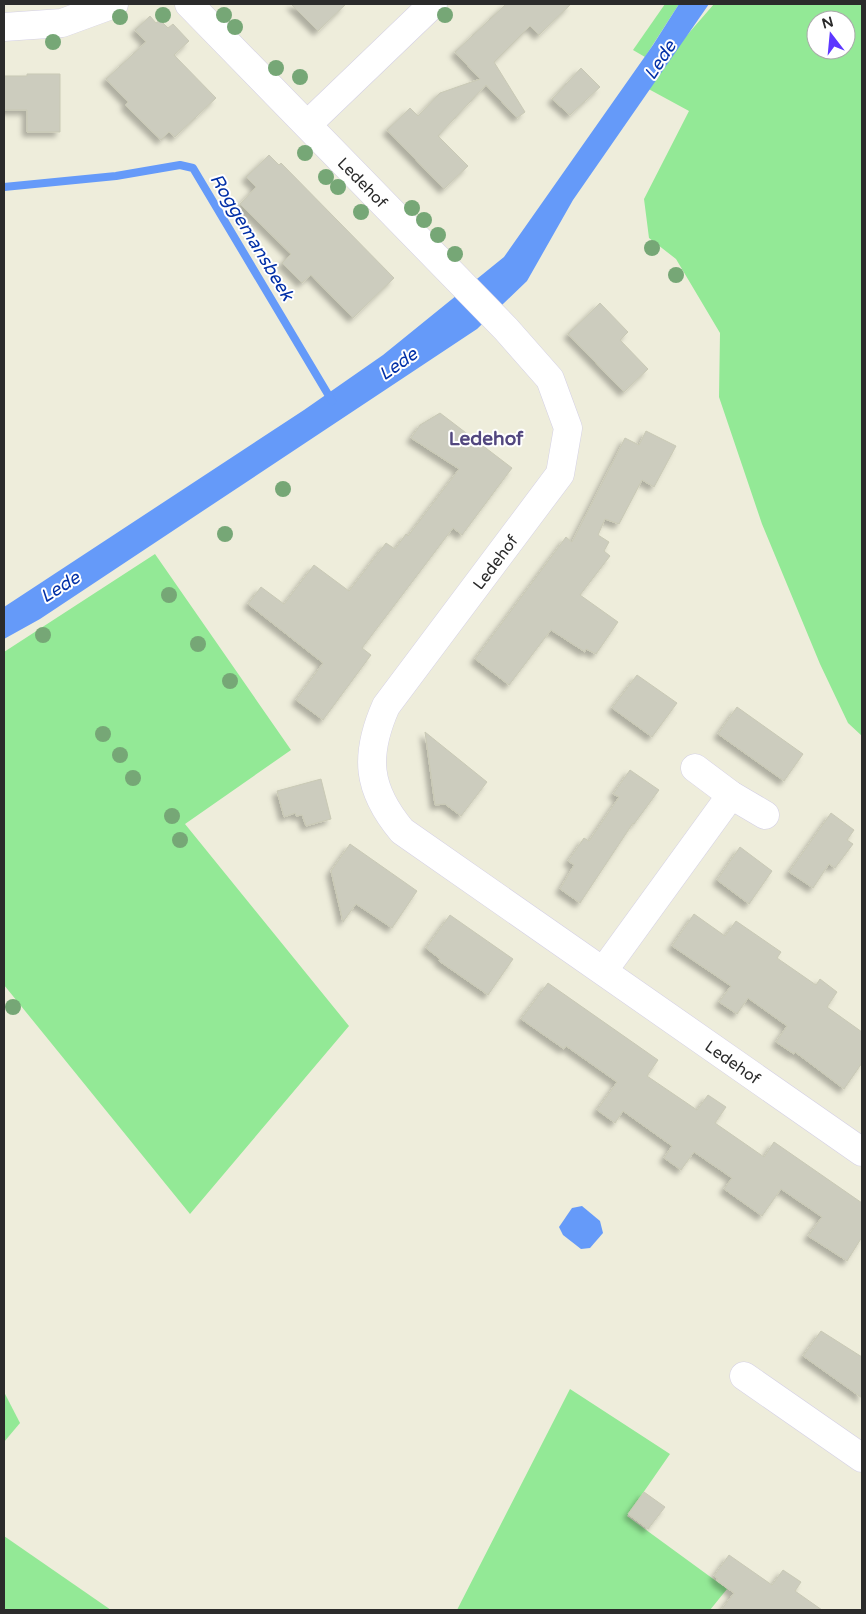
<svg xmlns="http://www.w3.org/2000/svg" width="866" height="1614" font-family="'Varela Round',sans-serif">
  <defs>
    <filter id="shadow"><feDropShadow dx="-4.5" dy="4.5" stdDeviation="2.5" flood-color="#0004"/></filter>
  </defs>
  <rect width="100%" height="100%" fill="#eeeddb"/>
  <g fill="#93e996" fill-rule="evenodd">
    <polygon points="665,4 679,4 645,57 633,50"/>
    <path d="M714 4H862V736L848 723 820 664 762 524 719 397 720 333 676 259 649 238 644 199 689 111 643 86ZM816 20H846V50H816Z"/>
    <polygon points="155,554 291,750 185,824 349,1026 190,1214 4,985 4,652"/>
    <polygon points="570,1389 670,1454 627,1516 727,1589 710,1610 457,1610"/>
    <polygon points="4,1392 20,1423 4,1442"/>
    <polygon points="4,1536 111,1610 4,1610"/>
  </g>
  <g fill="#659af9">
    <polygon points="679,4 709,4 573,200 527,281 477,329 40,619 4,639 4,607 304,410 383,355 504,257 653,45"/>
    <polygon points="582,1206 600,1221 603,1233 590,1248 581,1249 563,1235 559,1227 572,1208"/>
  </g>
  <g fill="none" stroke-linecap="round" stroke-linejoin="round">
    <polyline stroke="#659af9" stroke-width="8" points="4,187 116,176 180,165 193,168 332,401"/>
  </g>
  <g fill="#ccccbe" stroke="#c9c9b5" filter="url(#shadow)">
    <polygon points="291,4 346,4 318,31"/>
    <polygon points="506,4 571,4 539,35 530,26 494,62 525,112 517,118 486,85 438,136 468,166 444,189 387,130 410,108 418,116 440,93 480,79 455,52"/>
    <polygon points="150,16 156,23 160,20 168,28 173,24 189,41 174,55 216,98 175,137 169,132 161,140 125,105 128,102 106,79 146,42 135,30"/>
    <polygon points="581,68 600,87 570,115 552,99"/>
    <polygon points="27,74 60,74 60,132 27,132 27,110 4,110 4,76 27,76"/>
    <polygon points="269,155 279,165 281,163 394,278 353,318 311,275 302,283 282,263 291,254 240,204 256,187 246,177"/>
    <polygon points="600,303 628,332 620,340 648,369 624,392 568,334"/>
    <polygon points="440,413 512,468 462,535 453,528 362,648 371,655 323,720 296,700 323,663 248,604 261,587 284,604 314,565 349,591 386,543 395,549 406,534 408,536 459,469 411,438 420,425"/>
    <polygon points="646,431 676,446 654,487 642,480 619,524 605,519 598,535 609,542 604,551 610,556 580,595 618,622 596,654 586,649 585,652 551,630 509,685 475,659 566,537 572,542 625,438 639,445"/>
    <polygon points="637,675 677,703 652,737 612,708"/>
    <polygon points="737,707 803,754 784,781 718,734"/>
    <polygon points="425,732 487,782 461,816 445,804 435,805"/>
    <polygon points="630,770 659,790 634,824 633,823 580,903 560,889 574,865 568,861 584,838 589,841 619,797 613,794"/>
    <polygon points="321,779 331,819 306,826 302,815 296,816 295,813 284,817 277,791"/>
    <polygon points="831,813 854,830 847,840 853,844 835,868 829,864 813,888 789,872"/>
    <polygon points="350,844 417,891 392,928 356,904 343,922 331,871"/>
    <polygon points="740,847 772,871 749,904 717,880"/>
    <polygon points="694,914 725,936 736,921 781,952 777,958 816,985 820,979 837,992 827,1007 862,1032 862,1063 844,1089 795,1052 794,1054 776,1042 787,1026 748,998 737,1014 719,1002 731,986 672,946"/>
    <polygon points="450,915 513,959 488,995 439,961 440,959 426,948"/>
    <polygon points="548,983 658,1060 647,1076 697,1110 708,1095 726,1107 715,1123 764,1157 774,1142 862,1203 862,1237 847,1261 808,1236 822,1217 781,1189 762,1216 724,1189 732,1178 694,1152 681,1170 664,1158 672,1146 623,1111 615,1123 597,1110 617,1082 566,1046 564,1049 521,1019"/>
    <polygon points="821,1331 862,1357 862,1398 803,1356"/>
    <polygon points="644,1492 665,1507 648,1529 628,1514"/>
    <polygon points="729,1555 772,1585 783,1570 801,1582 795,1591 822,1610 721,1610 734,1593 716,1580 718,1579 714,1576"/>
  </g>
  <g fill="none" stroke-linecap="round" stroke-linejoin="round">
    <defs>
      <g id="minor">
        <path id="s1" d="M189 4 506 329 550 379 568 428 560 474 386 706C364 756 367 789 402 831L862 1152"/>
        <polyline points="4,27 62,23 114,4"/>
        <polyline points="308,124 433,4"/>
        <polyline points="695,768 731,795 765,815"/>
        <polyline points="604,970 731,795"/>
        <polyline points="744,1376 862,1458"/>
      </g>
    </defs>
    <use href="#minor" stroke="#d4d0e5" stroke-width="29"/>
    <use href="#minor" stroke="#fff" stroke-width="28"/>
  </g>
  <g fill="#76a776">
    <circle cx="163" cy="15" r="8"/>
    <circle cx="224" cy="15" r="8"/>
    <circle cx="445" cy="15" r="8"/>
    <circle cx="120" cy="17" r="8"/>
    <circle cx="235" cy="27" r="8"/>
    <circle cx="53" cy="42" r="8"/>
    <circle cx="276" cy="68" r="8"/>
    <circle cx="300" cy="77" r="8"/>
    <circle cx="305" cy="153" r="8"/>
    <circle cx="326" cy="177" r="8"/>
    <circle cx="338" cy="187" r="8"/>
    <circle cx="412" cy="208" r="8"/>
    <circle cx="361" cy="212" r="8"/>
    <circle cx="424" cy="220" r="8"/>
    <circle cx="438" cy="235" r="8"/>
    <circle cx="652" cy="248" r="8"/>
    <circle cx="455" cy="254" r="8"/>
    <circle cx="676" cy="275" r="8"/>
    <circle cx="283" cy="489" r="8"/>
    <circle cx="225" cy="534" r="8"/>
    <circle cx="169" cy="595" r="8"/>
    <circle cx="43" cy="635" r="8"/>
    <circle cx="198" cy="644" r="8"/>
    <circle cx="230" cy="681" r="8"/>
    <circle cx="103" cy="734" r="8"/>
    <circle cx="120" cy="755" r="8"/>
    <circle cx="133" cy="778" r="8"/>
    <circle cx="172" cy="816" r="8"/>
    <circle cx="180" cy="840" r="8"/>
    <circle cx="13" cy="1007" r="8"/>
  </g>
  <g text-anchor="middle" stroke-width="4" stroke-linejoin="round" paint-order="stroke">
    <g font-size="16" fill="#2b2b2b" stroke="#fff">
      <text dy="6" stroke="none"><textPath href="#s1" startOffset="249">Ledehof</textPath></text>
      <text transform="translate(495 562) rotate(-53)" y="6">Ledehof</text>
      <text dy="6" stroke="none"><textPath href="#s1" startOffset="1448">Ledehof</textPath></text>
    </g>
    <g font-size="18" font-style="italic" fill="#0230a7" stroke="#fff">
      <text transform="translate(660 60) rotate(-57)" y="6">Lede</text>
      <text transform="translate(252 237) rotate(59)" y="6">Roggemansbeek</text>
      <text transform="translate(398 364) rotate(-35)" y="6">Lede</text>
      <text transform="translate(60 587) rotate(-32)" y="6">Lede</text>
    </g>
    <g font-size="19" font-weight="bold" fill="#52477f" stroke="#fff">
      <text x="486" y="445">Ledehof</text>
    </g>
  </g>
  <rect width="866" height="1614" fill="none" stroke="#2b2b2b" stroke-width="10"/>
  <g transform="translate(831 35) rotate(344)"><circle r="24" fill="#ffffff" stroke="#aaaaaa"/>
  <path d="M0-4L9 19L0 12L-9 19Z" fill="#5d37ff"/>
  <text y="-8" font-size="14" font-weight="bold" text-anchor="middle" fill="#2b2b2b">N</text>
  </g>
</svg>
